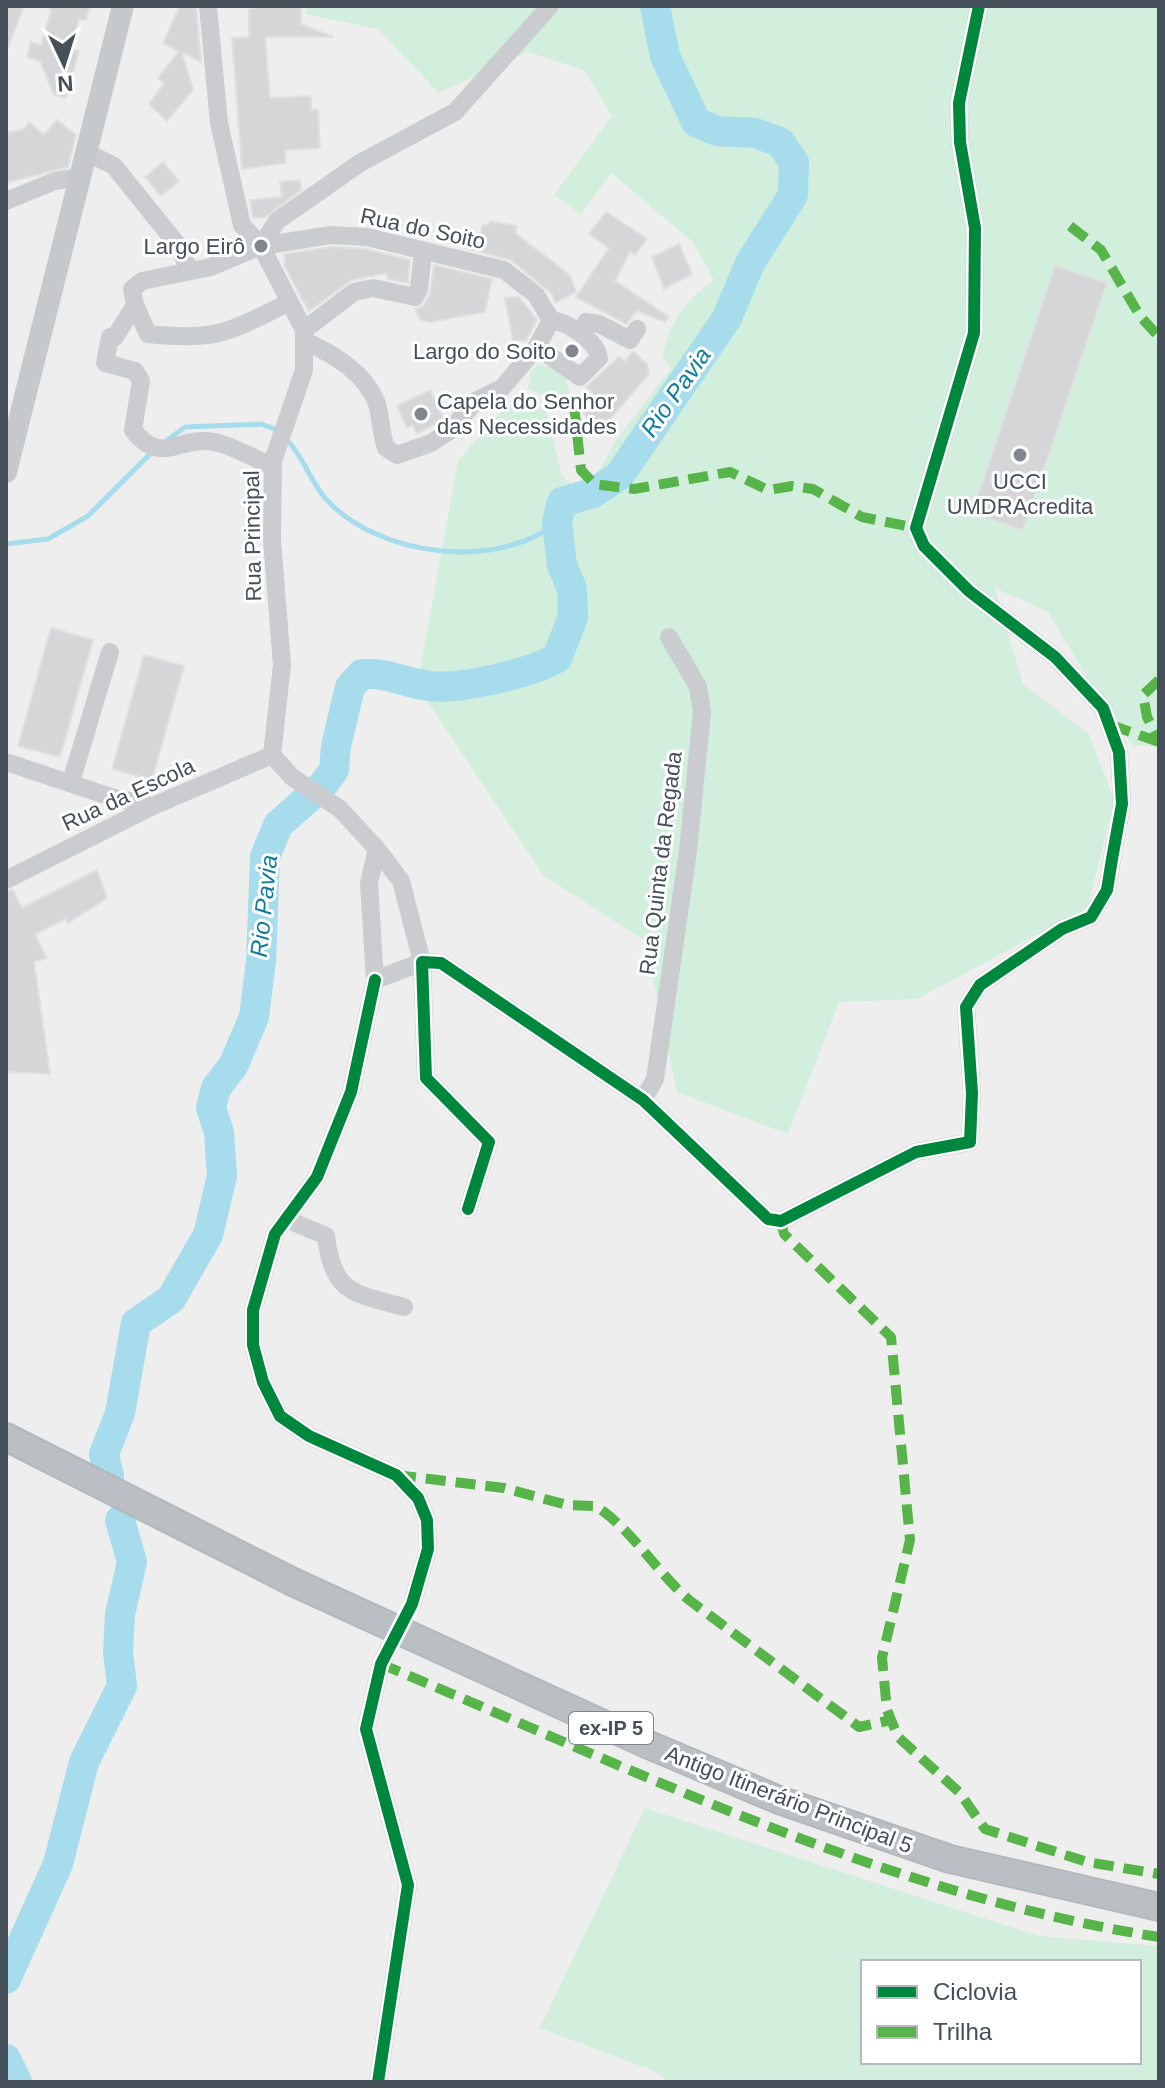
<svg xmlns="http://www.w3.org/2000/svg" width="1165" height="2088" font-family="Arial,sans-serif">
  <rect width="100%" height="100%" fill="#efeeee"/>
  <g fill="#d2eedd" fill-rule="evenodd">
    <path d="M305 6H1159V746H1135L1089 694 1085 674 1048 612 995 588 1023 684 1089 734 1114 800 1088 907 917 999 839 1002 788 1134 677 1092 645 941 543 875 417 686 458 461 501 412 516 402 533 404 546 412 562 476 573 486 597 475 616 440 671 369 663 356C669 322 687 299 714 280L693 242 611 173 581 214 554 195 612 116 584 70 528 52 439 93 378 29 306 14Z"/>
    <polygon points="538,364 562,371 569,390 568,401 557,402 528,388 531,371"/>
    <path d="M645 1808 1039 1936 1159 1946V2082H669L654 2071 540 2028ZM1139 1962V2062H863V1962Z"/>
  </g>
  <g fill="none" stroke-linecap="round" stroke-linejoin="round">
    <g stroke="#a6dcec" stroke-width="5">
      <path d="M284 437C303 455 309 479 325 498 376 556 497 572 557 522"/>
      <polyline points="166,441 185,427 261,424 277,430"/>
      <polyline points="6,544 48,539 88,516 152,452"/>
    </g>
    <g stroke="#a6dcec" stroke-width="30">
      <path d="M109 1476 104 1454 120 1413 136 1323 171 1299 208 1235 222 1176 219 1132 211 1108 216 1088 233 1066 254 1017 261 961 265 857 278 825 322 786 334 770 336 746 350 687 362 674C387 672 405 683 429 686 460 690 531 673 557 658L573 617 572 589 562 565 557 522 562 502 593 493 619 476 727 318 750 263 793 195 794 162 780 142 755 133 717 131 696 122 665 56 655 6"/>
      <polyline points="6,1979 58,1864 84,1762 122,1686 118,1652 120,1614 132,1562 120,1520"/>
      <polyline points="6,2059 17,2082"/>
    </g>
  </g>
  <g fill="#d6d6d8" stroke="#e0e0e1" stroke-width="2">
    <polygon points="6,6 24,6 7,50 6,49"/>
    <polygon points="49,6 90,6 86,20 79,19 70,49 79,51 66,98 54,95 40,61 27,57 31,42 41,45 51,11"/>
    <polygon points="180,6 196,6 201,62 182,52 193,90 167,121 149,104 164,84 158,78 179,51 163,43"/>
    <polygon points="263,6 301,6 301,24 334,37 265,37 270,98 311,96 311,110 318,110 320,148 285,150 286,163 242,169 232,38 249,37 249,9"/>
    <polygon points="57,120 76,135 68,167 6,183 6,133 24,129 29,122 44,135"/>
    <polygon points="163,162 179,181 161,196 145,177"/>
    <polygon points="300,180 301,190 266,217 253,218 250,200 282,197 280,182"/>
    <polygon points="606,212 647,239 635,255 630,251 615,281 669,317 665,322 637,311 626,324 576,297 609,248 589,234"/>
    <polygon points="490,221 517,226 515,233 570,275 576,292 555,303 552,294 511,260 453,245 455,236 480,235 483,225 488,225"/>
    <polygon points="679,244 692,274 664,289 652,257"/>
    <polygon points="332,247 365,249 410,260 408,283 388,279 387,273 352,280 309,311 284,265 285,254"/>
    <polygon points="434,265 492,279 485,312 430,322 421,320 415,309 423,306 430,294"/>
    <polygon points="1055,266 1107,283 1023,530 972,513"/>
    <polygon points="519,297 537,320 526,340 513,341 505,298"/>
    <polygon points="633,351 647,364 649,374 605,425 596,427 584,414 597,397 586,387 619,357 625,361"/>
    <polygon points="430,390 444,419 417,434 412,425 407,428 397,406"/>
    <polygon points="51,628 93,640 60,757 18,746"/>
    <polygon points="144,655 184,666 152,780 112,769"/>
    <polygon points="97,870 107,898 68,923 66,919 35,934 47,958 34,962 50,1074 6,1072 6,892 13,890 22,908"/>
  </g>
  <g fill="none" stroke-linecap="round" stroke-linejoin="round">
    <defs>
      <polyline id="highway" points="6,1437 293,1582 649,1745 779,1800 950,1859 1159,1907"/>
    </defs>
    <use href="#highway" stroke="#b3b8bd" stroke-width="30"/>
    <g stroke="#cacccf" stroke-width="18">
      <polyline points="208,6 219,123 242,225 261,246 304,330 304,370 273,461 272,540 282,665 272,755"/>
      <polyline points="88,153 114,166 176,243 190,270"/>
      <polyline points="6,201 55,181 81,177"/>
      <polyline points="261,246 277,221 360,163 455,112 550,6"/>
      <path d="M135 305 148 334C218 341 226 333 288 303"/>
      <polyline points="304,330 354,292 373,288 415,297 419,289 423,252"/>
      <polyline points="580,333 586,322 599,324 630,340 637,329"/>
      <path d="M305 341C333 354 366 373 377 404 381 418 381 434 386 448L397 455 431 443 448 432 477 400 502 388 537 347 551 320"/>
      <path d="M537 347 580 377 599 358C597 341 568 322 551 320"/>
      <path d="M273 467C255 459 234 446 214 442 180 435 161 467 133 430L141 381 135 371 105 363 110 337H115L135 305 132 289 142 281 211 267 261 246 331 235 367 237 504 270 536 295 551 320"/>
      <polyline points="272,755 292,777 340,809 377,849 401,881 422,962 375,980 369,883 377,849"/>
      <polyline points="6,762 111,797 153,806"/>
      <polyline points="71,782 110,652"/>
      <polyline points="6,880 153,806 272,755"/>
      <polyline points="375,980 351,1092 317,1177 275,1234 253,1310 253,1345 263,1382 280,1416 309,1436 396,1475 418,1498 427,1520 428,1549 412,1604"/>
      <polyline points="643,1100 655,1079 688,851 702,712 698,687 669,637"/>
      <polyline points="468,1209 489,1142 426,1078 422,962 441,963 643,1100 768,1219 781,1221 916,1152 970,1142 972,1093 966,1007 980,985 1062,929 1091,917 1107,890 1112,859 1122,804 1119,752 1103,708 1055,657 969,591 924,546 916,528 974,333 975,228 960,142 959,103 979,6"/>
      <path d="M286 1219 326 1236C333 1294 353 1293 404 1307"/>
      <polyline points="378,2082 408,1885 366,1729 381,1664 390,1646"/>
    </g>
    <polyline stroke="#c5c9cc" stroke-width="22" points="6,472 123,6"/>
    <use href="#highway" stroke="#babfc4" stroke-width="26"/>
    <g stroke="#57b448" stroke-width="10" stroke-dasharray="20 10" stroke-linecap="butt">
      <polyline points="1070,226 1101,250 1140,316 1159,337"/>
      <polyline points="574,405 581,470 594,484 634,489 730,472 768,490 792,486 813,489 862,517 916,528"/>
      <polyline points="1159,680 1143,695 1147,717 1159,741"/>
      <polyline points="1111,725 1159,742"/>
      <polyline points="781,1221 784,1234 891,1337 910,1540 882,1658 887,1710 898,1737 959,1792 985,1829 1087,1862 1159,1874"/>
      <path d="M396 1475 504 1488 567 1505 596 1506C633 1531 656 1571 689 1600L859 1727 891 1720"/>
      <path d="M381 1664C634 1769 886 1895 1159 1937"/>
    </g>
    <defs>
      <g id="cycleway">
        <polyline points="375,980 351,1092 317,1177 275,1234 253,1310 253,1345 263,1382 280,1416 309,1436 396,1475 418,1498 427,1520 428,1549 412,1604 381,1664 366,1729 408,1885 378,2082"/>
        <polyline points="468,1209 489,1142 426,1078 422,962 441,963 643,1100 768,1219 781,1221 916,1152 970,1142 972,1093 966,1007 980,985 1062,929 1091,917 1107,890 1112,859 1122,804 1119,752 1103,708 1055,657 969,591 924,546 916,528 974,333 975,228 960,142 959,103 979,6"/>
      </g>
    </defs>
    <use href="#cycleway" stroke="#fff" stroke-width="17"/>
    <use href="#cycleway" stroke="#00873e" stroke-width="12"/>
  </g>
  <g fill="#80878e" stroke="#fff" stroke-width="3">
    <circle cx="261" cy="246" r="8"/>
    <circle cx="572" cy="351" r="8"/>
    <circle cx="421" cy="414" r="8"/>
    <circle cx="1020" cy="455" r="8"/>
  </g>
  <g text-anchor="middle" stroke-width="6" stroke-linejoin="round" paint-order="stroke">
    <rect fill="#fff" stroke="#7d848c" stroke-width="2" x="569" y="1712" width="84" height="32" rx="6"/>
    <g font-size="20" font-weight="bold" fill="#45505a">
      <text x="611" y="1735">ex-IP 5</text>
    </g>
    <g font-size="22" fill="#45505a" stroke="#fff">
      <text transform="translate(423 228) rotate(12)" y="8">Rua do Soito</text>
      <text transform="translate(252 536) rotate(-91)" y="8">Rua Principal</text>
      <text transform="translate(128 794) rotate(-25)" y="8">Rua da Escola</text>
      <text transform="translate(660 863) rotate(-83)" y="8">Rua Quinta da Regada</text>
      <text transform="translate(789 1799) rotate(21)" y="8">Antigo Itinerário Principal 5</text>
    </g>
    <g font-size="22" fill="#45505a" stroke="#fff" text-anchor="end">
      <text x="245" y="254">Largo Eirô</text>
      <text x="556" y="359">Largo do Soito</text>
      <text x="437" y="409" text-anchor="start">Capela do Senhor<tspan x="437" dy="25">das Necessidades</tspan></text>
      <text x="1020" y="489" text-anchor="middle">UCCI<tspan x="1020" dy="25">UMDRAcredita</tspan></text>
    </g>
    <g font-size="24" font-style="italic" fill="#0c7d9f" stroke="#fff">
      <text transform="translate(676 392) rotate(-55)" y="8">Rio Pavia</text>
      <text transform="translate(264 906) rotate(-84)" y="8">Rio Pavia</text>
    </g>
  </g>
  <rect width="1165" height="2088" fill="none" stroke="#45505a" stroke-width="16"/>
  <rect x="861" y="1960" width="280" height="104" fill="#ffffff" stroke="#b5b9bd" stroke-width="2"/>
  <rect x="877" y="1986" width="40" height="12" fill="#00873e" stroke="#b5b9bd" stroke-width="2"/>
  <text x="933" y="2000" font-size="24" fill="#45505a">Ciclovia</text>
  <rect x="877" y="2026" width="40" height="12" fill="#57b448" stroke="#b5b9bd" stroke-width="2"/>
  <text x="933" y="2040" font-size="24" fill="#45505a">Trilha</text>
  <g transform="translate(64 64) rotate(176)" stroke="#ffffff" stroke-width="6" paint-order="stroke">
  <path d="M0-6L14 30L0 20L-14 30Z" fill="#45505a"/>
  <text y="-12" font-size="22" font-weight="bold" text-anchor="middle" fill="#45505a">N</text>
  </g>
</svg>
